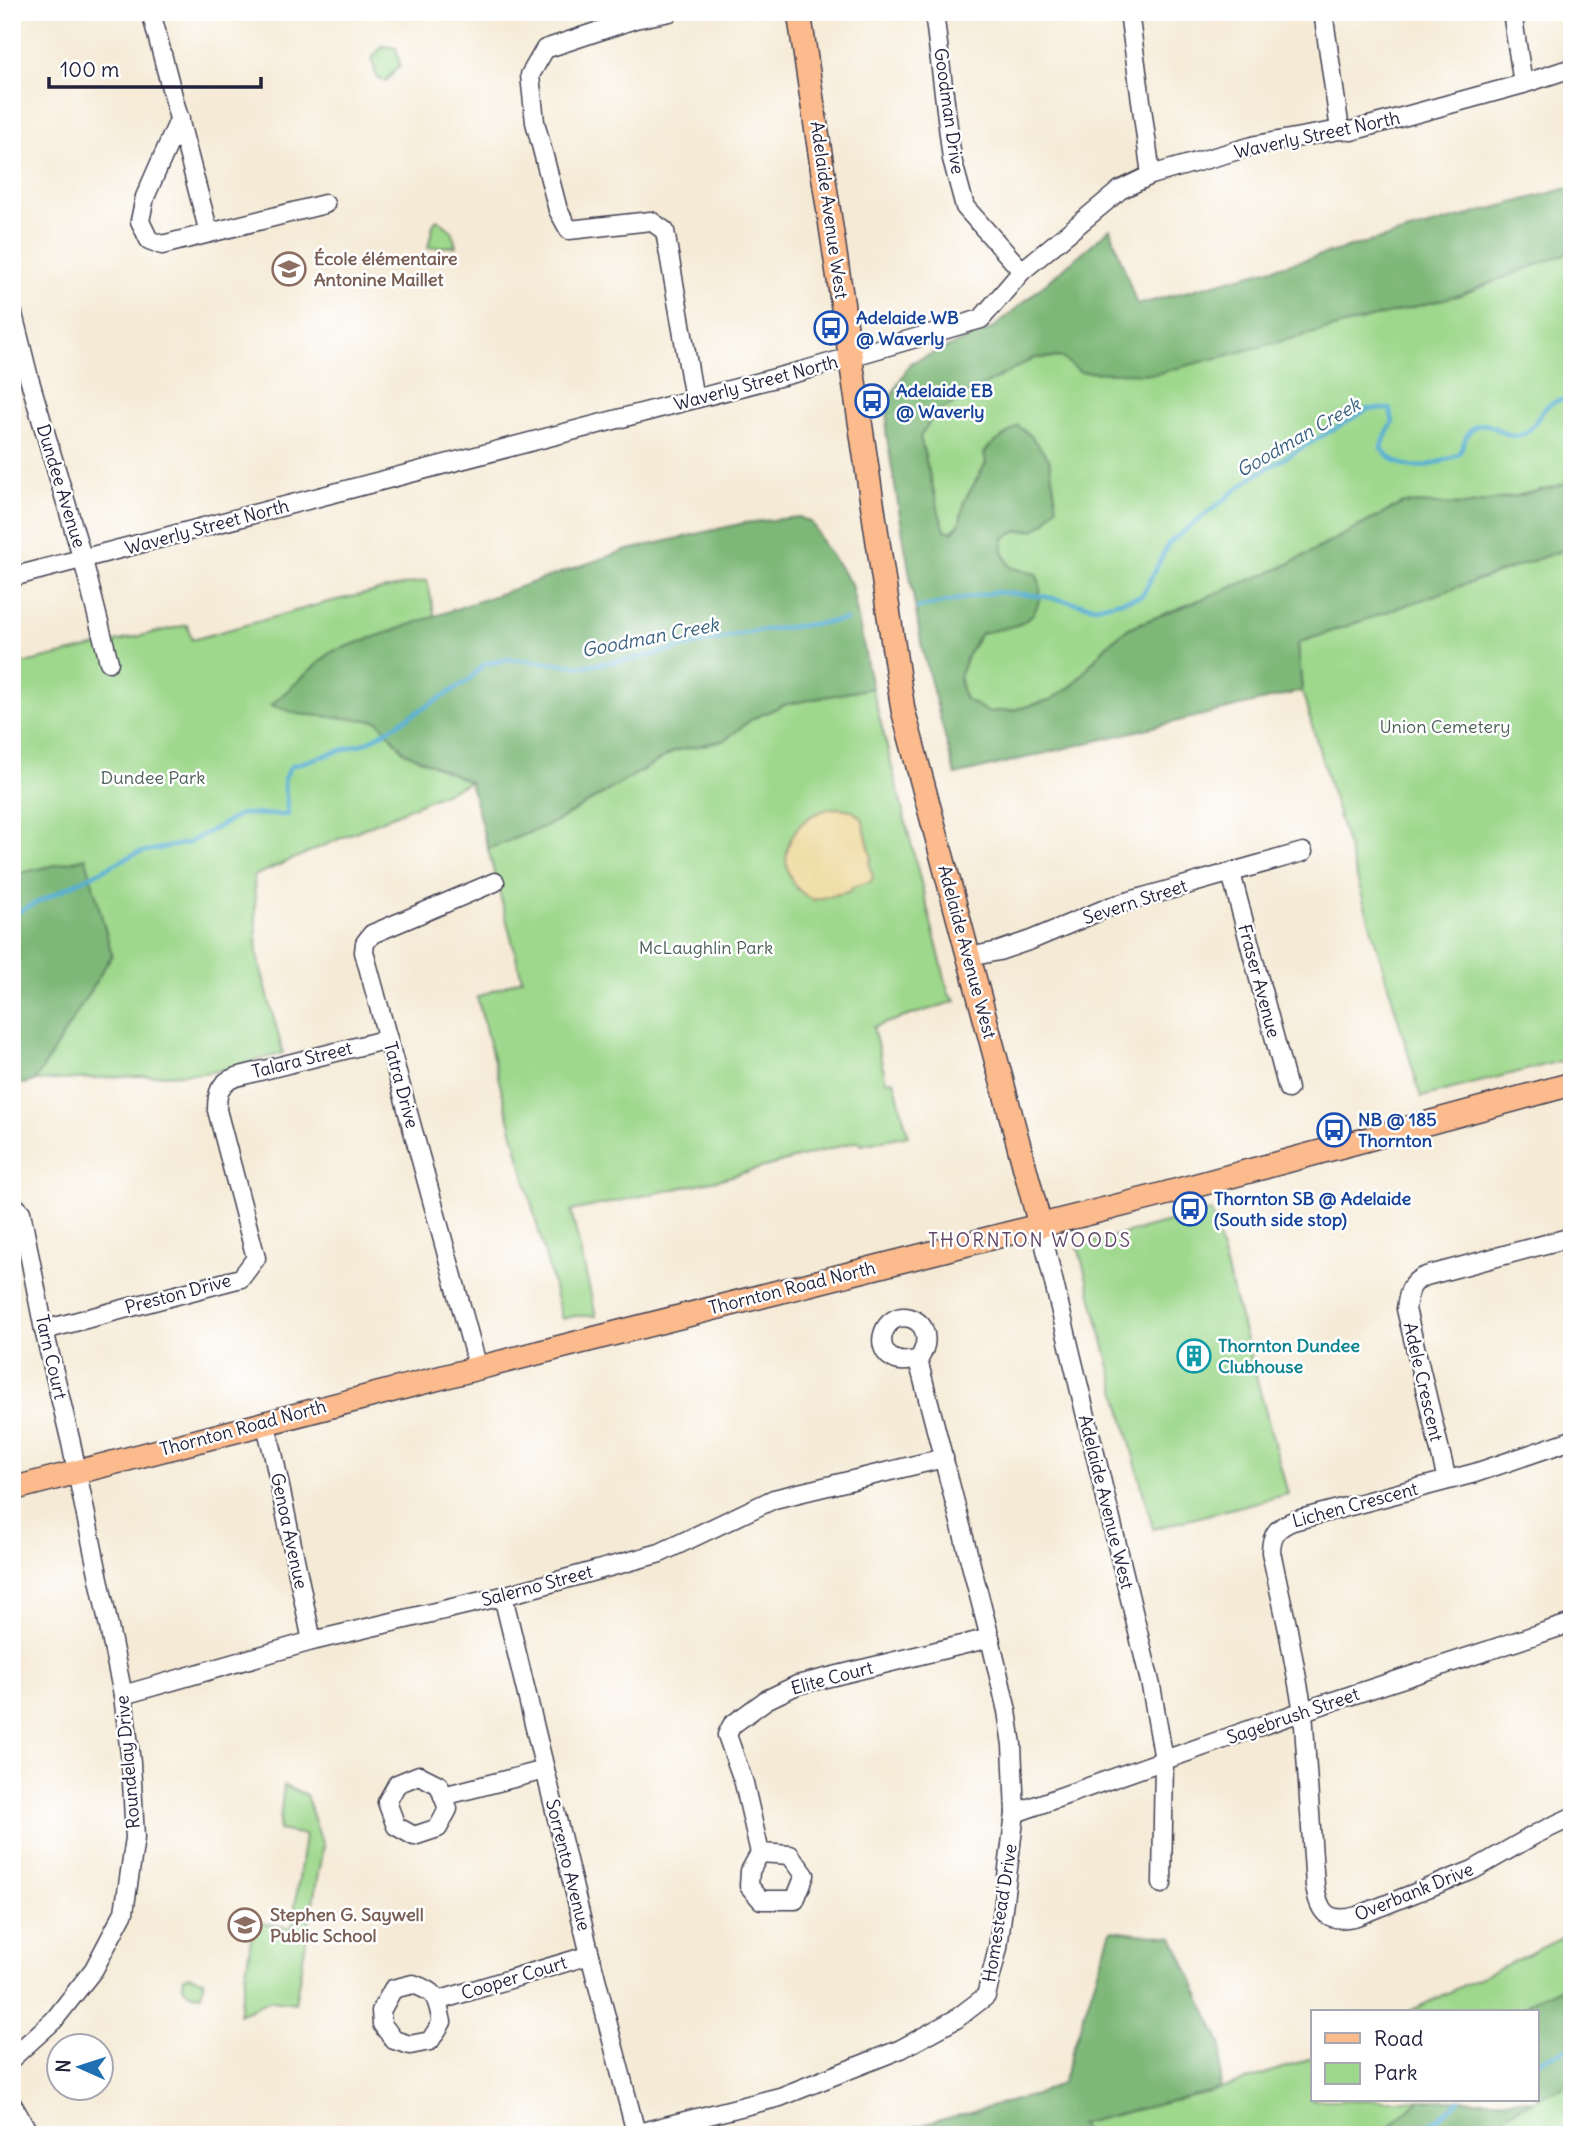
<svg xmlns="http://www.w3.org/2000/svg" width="1584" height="2147" font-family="Delius,sans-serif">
  <rect width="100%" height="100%" fill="#fff"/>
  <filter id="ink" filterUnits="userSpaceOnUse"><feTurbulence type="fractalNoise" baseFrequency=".0143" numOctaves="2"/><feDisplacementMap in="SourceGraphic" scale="14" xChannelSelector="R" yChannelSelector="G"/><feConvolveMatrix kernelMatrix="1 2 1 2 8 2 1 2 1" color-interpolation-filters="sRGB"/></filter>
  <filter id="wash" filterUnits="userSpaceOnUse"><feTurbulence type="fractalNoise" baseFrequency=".00686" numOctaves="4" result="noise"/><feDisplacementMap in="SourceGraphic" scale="28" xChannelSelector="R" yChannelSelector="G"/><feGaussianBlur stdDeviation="1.57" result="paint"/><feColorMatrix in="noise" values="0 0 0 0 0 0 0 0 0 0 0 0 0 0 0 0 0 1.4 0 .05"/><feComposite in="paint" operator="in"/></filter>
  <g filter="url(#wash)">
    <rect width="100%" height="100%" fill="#f5ead5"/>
    <g fill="#9ed88c" stroke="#607d64" stroke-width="2">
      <polygon points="382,46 396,48 400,65 386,81 377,78 372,59"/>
      <polygon points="437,219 452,231 456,246 428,248 433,225"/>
      <polygon points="1572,251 1572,482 1517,496 1465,505 1403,503 1283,567 1129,628 1106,646 1073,685 1050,700 1014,710 988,712 964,698 959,677 968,654 981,633 1021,624 1036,574 1010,567 1001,546 1004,537 1018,531 1034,530 1045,523 986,463 965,500 959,525 951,532 945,530 940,516 920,437 933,415 984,385 1034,358 1061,357 1080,372 1459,295"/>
      <polygon points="1572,547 1572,1058 1421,1097 1302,691 1298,643"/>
      <polygon points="427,580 470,782 254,876 257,954 283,1053 218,1071 203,1073 35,1081 12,1047 12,666 187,625 192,640 324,603"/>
      <polygon points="872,688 949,994 956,1001 873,1027 886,1081 894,1080 908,1135 861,1145 859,1141 717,1180 571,1211 596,1316 575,1316 562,1319 477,997 522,979 488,849 555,822 675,751 725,740 752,719 783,705"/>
      <polygon points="1211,1211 1288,1494 1153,1529 1078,1246"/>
      <polygon points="284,1785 306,1795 323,1846 295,2003 271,2000 239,2014 254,1922 292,1928 305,1835 279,1830"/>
      <polygon points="1572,1933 1572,2135 1090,2135 1078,2124 1220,2089 1313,2058 1313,2100 1537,2100 1537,2012 1408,2012"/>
      <path d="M189 1976 204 1980 201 1995C189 1994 180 1991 184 1977Z"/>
    </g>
    <g fill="#7eb878" stroke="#506d5a" stroke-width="2">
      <path d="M1572 187V251L1460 295 1155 374 1080 372 1061 357 1034 358 984 385 934 415 920 437 940 516 945 530 952 532 959 525 965 500 986 463 984 453 990 446 1018 426 1030 435 1049 459 1057 506 1045 523 1034 530 1018 531 1005 537C1000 549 1004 556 1010 567L1036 574C1041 584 1041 589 1039 600 1033 628 1004 628 981 633L968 654 959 677 964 698 988 712 1014 710 1050 700 1073 685 1106 646 1129 628 1283 567 1403 503 1465 505 1517 496 1572 482V547L1298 643 1302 691 955 775 922 648 886 432 889 400 910 363 992 329 1110 229 1137 305Z"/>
      <polygon points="799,517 812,523 823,544 851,584 872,688 783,705 752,719 725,740 675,751 555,822 488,849 470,782 404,752 378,721 298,714 271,705 331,652 624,551 744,523"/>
      <polygon points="86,858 112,955 35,1081 12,1086 12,875"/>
      <polygon points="1111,1930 1173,1937 1222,2046 1220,2089 1079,2124 1090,2135 898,2135 914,2127 1035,2095 1062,2083"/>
      <polygon points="1572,1983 1572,2083 1537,2099 1537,2012 1519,2012 1531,2001"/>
      <polygon points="1419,2100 1535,2100 1510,2112 1482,2135 1381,2135"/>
    </g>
    <path fill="#eeda9e" stroke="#887e6c" stroke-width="2" d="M838 808 851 810 862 818 872 859 869 861 873 878 870 882 852 887V891L813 900C765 876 787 810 838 808Z"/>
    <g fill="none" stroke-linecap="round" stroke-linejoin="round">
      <g stroke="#56aed3" stroke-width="4.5">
        <path d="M918 608 995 592 1042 596 1096 607 1142 596 1169 543 1254 476 1368 409H1390L1393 422 1387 433 1381 448C1405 477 1430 467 1459 454 1464 444 1466 431 1476 426 1491 418 1505 441 1521 435 1541 428 1536 398 1572 399"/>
        <polyline points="12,915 137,853 188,843 241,814 288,815 284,779 291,766 368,742 468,681 484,664 510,659 582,666 634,659 749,632 846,620"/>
        <polyline points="1537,2062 1572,2046"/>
        <polyline points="1418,2135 1460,2100"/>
      </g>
    </g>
  </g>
  <g filter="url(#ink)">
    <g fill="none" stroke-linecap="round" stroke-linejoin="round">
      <defs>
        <g id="minor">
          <polyline points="151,12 209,233"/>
          <polyline points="670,12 635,19 545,49 530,75 535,122 558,210 569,230 651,221 665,231 694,399"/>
          <polyline points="934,12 952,159 965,207 1022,271"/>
          <polyline points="1129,12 1151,175"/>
          <polyline points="1323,12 1340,130"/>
          <polyline points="1512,12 1523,84"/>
          <polyline points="180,118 145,197 140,221 149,240 162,245 325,204"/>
          <polyline points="12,310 29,378 83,560 109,662"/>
          <polyline points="12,577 802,371 981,319 1022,271 1120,190 1151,175 1256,145 1340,130 1351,131 1523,84 1572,68"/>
          <polyline points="1231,873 1288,1089"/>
          <polyline points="969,957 999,951 1031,940 1112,906 1303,852"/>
          <polyline points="12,1203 21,1212 44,1330 71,1443 123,1695 131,1763 135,1838 124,1912 94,1969 54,2020 12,2058"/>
          <polyline points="1040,1225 1151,1686 1164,1760 1162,1884"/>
          <path d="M44 1330 241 1278 256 1258 217 1110C217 1093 219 1083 236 1077L388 1039"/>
          <polyline points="478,1368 364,952 365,943 372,934 495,882"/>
          <polyline points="265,1422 273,1453 312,1641"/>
          <path d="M1572 1440 1475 1473 1293 1521C1278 1527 1271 1534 1271 1552L1288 1630 1303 1711 1315 1886C1319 1913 1328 1924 1357 1916L1473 1870 1536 1834 1572 1817"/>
          <path d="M1447 1480 1406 1309C1408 1294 1410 1281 1426 1276L1572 1237"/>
          <polyline points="503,1596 590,1955 636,2133"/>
          <polyline points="123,1695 312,1641 503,1596 660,1553 774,1499 944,1458"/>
          <polygon points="419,1775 439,1785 448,1809 438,1828 414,1836 396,1826 387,1802 397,1784"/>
          <polyline points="443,1796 545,1770"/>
          <polyline points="1015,1813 1303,1711 1572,1623"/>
          <polyline points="760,1853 790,1855 805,1875 795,1900 761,1900 749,1886 750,1871 760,1853 744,1783 727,1735 732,1725 766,1700 797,1685 990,1638"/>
          <path d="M413 1984C438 1993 436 1997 442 2022L430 2041 410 2045 394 2040 382 2024 381 2011 393 1989Z"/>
          <polyline points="437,2001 590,1955"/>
          <polyline points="12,2104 30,2135"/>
          <path d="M630 2135 780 2097 901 2049 956 2019 986 1996 998 1948 1015 1813 1012 1745 1007 1711 990 1638 918 1360C925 1350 928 1339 923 1328 920 1323 916 1320 910 1318 884 1311 870 1350 896 1360 903 1363 911 1360 918 1360"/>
        </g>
        <g id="major">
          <polyline points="799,12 903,710 1040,1225"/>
          <polyline points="12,1489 478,1368 1153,1197 1572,1084"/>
        </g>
      </defs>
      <use href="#minor" stroke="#424052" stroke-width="21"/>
      <use href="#major" stroke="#424052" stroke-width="26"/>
      <use href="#minor" stroke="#fff" stroke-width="18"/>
      <use href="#major" stroke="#fbbb8c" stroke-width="23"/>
    </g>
  </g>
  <defs>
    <symbol id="school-ring" viewBox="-11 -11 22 22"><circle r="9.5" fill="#fff" stroke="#8d6e63" stroke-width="1.5"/><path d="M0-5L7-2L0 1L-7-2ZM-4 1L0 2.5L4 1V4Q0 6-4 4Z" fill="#8d6e63"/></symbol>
    <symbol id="bus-ring" viewBox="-11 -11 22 22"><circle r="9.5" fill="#fff" stroke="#1a4fb4" stroke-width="1.5"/><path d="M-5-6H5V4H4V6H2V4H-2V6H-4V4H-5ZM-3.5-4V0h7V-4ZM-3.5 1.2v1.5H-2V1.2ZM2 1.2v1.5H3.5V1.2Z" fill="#1a4fb4"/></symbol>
    <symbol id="building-ring" viewBox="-11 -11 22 22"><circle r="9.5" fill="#fff" stroke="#0f9aa8" stroke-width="1.5"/><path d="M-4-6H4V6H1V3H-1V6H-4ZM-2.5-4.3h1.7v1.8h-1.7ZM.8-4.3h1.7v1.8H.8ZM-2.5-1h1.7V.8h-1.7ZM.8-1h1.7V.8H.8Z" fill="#0f9aa8"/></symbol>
  </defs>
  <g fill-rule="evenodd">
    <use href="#school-ring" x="270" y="250" width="38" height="38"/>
    <use href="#bus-ring" x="812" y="309" width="38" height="38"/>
    <use href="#bus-ring" x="853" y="382" width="38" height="38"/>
    <use href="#bus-ring" x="1315" y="1111" width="38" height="38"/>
    <use href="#bus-ring" x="1171" y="1190" width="38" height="38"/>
    <use href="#building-ring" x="1175" y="1337" width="38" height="38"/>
    <use href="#school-ring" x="226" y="1906" width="38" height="38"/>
  </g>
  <g text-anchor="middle" stroke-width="5" stroke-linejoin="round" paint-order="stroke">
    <g font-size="18" fill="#22223b" stroke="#fff">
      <text transform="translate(949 111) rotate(82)" y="6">Goodman Drive</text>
      <text transform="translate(1317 135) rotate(-12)" y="6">Waverly Street North</text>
      <text transform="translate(829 210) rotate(82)" y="6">Adelaide Avenue West</text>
      <text transform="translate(756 383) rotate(-15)" y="6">Waverly Street North</text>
      <text transform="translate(61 486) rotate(73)" y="6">Dundee Avenue</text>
      <text transform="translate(207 527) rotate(-15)" y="6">Waverly Street North</text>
      <text transform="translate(1135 902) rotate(-18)" y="6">Severn Street</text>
      <text transform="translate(967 952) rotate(75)" y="6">Adelaide Avenue West</text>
      <text transform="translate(1259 981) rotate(75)" y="6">Fraser Avenue</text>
      <text transform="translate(302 1060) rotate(-14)" y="6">Talara Street</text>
      <text transform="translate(401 1085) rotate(75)" y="6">Tatra Drive</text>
      <text transform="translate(792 1288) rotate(-14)" y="6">Thornton Road North</text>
      <text transform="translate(178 1294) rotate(-15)" y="6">Preston Drive</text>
      <text transform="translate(51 1357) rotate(77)" y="6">Tarn Court</text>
      <text transform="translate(1423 1382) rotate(77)" y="6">Adele Crescent</text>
      <text transform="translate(243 1428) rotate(-15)" y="6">Thornton Road North</text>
      <text transform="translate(1106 1502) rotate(76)" y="6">Adelaide Avenue West</text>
      <text transform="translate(1355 1505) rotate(-15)" y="6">Lichen Crescent</text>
      <text transform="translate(289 1531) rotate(78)" y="6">Genoa Avenue</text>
      <text transform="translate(537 1586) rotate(-15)" y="6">Salerno Street</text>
      <text transform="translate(832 1678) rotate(-15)" y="6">Elite Court</text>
      <text transform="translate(1293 1716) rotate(-19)" y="6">Sagebrush Street</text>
      <text transform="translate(128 1762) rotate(-95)" y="6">Roundelay Drive</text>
      <text transform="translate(568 1865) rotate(76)" y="6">Sorrento Avenue</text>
      <text transform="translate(1414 1892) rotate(-22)" y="6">Overbank Drive</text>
      <text transform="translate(1000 1913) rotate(-81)" y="6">Homestead Drive</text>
      <text transform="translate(514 1978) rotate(-17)" y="6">Cooper Court</text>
    </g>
    <g font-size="18" font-weight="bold" fill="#785e54" stroke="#fff" text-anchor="start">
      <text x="314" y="265">École élémentaire<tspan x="314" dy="21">Antonine Maillet</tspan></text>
      <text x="270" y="1921">Stephen G. Saywell<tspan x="270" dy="21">Public School</tspan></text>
    </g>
    <g font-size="18" font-weight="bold" fill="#164399" stroke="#fff" text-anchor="start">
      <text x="856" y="324">Adelaide WB<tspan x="856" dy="21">@ Waverly</tspan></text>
      <text x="896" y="397">Adelaide EB<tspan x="896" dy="21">@ Waverly</tspan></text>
      <text x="1358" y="1126">NB @ 185<tspan x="1358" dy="21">Thornton</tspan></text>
      <text x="1214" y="1205">Thornton SB @ Adelaide<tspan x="1214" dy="21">(South side stop)</tspan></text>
    </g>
    <g font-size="18" fill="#4d6257" stroke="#fff">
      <text x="1445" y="733">Union Cemetery</text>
      <text x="153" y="784">Dundee Park</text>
      <text x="706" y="954">McLaughlin Park</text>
    </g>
    <g font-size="18" font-weight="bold" fill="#0d838f" stroke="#fff" text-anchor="start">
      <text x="1218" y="1352">Thornton Dundee<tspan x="1218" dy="21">Clubhouse</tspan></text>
    </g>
    <g font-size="19" font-style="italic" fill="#39617f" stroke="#fff">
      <text transform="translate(1298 437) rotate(-30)" y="7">Goodman Creek</text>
      <text transform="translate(650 637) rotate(-11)" y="7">Goodman Creek</text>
    </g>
    <g font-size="19" letter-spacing="2" fill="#614867" stroke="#fff">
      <text x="1030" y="1247">THORNTON WOODS</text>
    </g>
  </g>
  <rect width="1584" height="2147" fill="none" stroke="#fff" stroke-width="42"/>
  <rect x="1311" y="2010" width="228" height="91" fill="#ffffff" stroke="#a7a7b1" stroke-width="2"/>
  <rect x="1325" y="2033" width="35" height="10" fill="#fbbb8c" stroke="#a7a7b1" stroke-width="2"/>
  <text x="1374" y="2046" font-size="21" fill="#22223b">Road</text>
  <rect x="1325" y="2063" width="35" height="21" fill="#9ed88c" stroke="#a7a7b1" stroke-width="2"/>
  <text x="1374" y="2080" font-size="21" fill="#22223b">Park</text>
  <g transform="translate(80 2067) rotate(273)"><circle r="33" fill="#ffffff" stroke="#a7a7b1" stroke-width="2"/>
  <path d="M0-5L12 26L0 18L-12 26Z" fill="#1f6fb2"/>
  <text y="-10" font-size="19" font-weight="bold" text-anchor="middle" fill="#22223b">N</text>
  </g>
  <path d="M49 77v10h212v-10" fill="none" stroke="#22223b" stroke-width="3.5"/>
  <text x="60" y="77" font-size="21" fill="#22223b" stroke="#ffffff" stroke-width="5" paint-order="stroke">100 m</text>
</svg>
